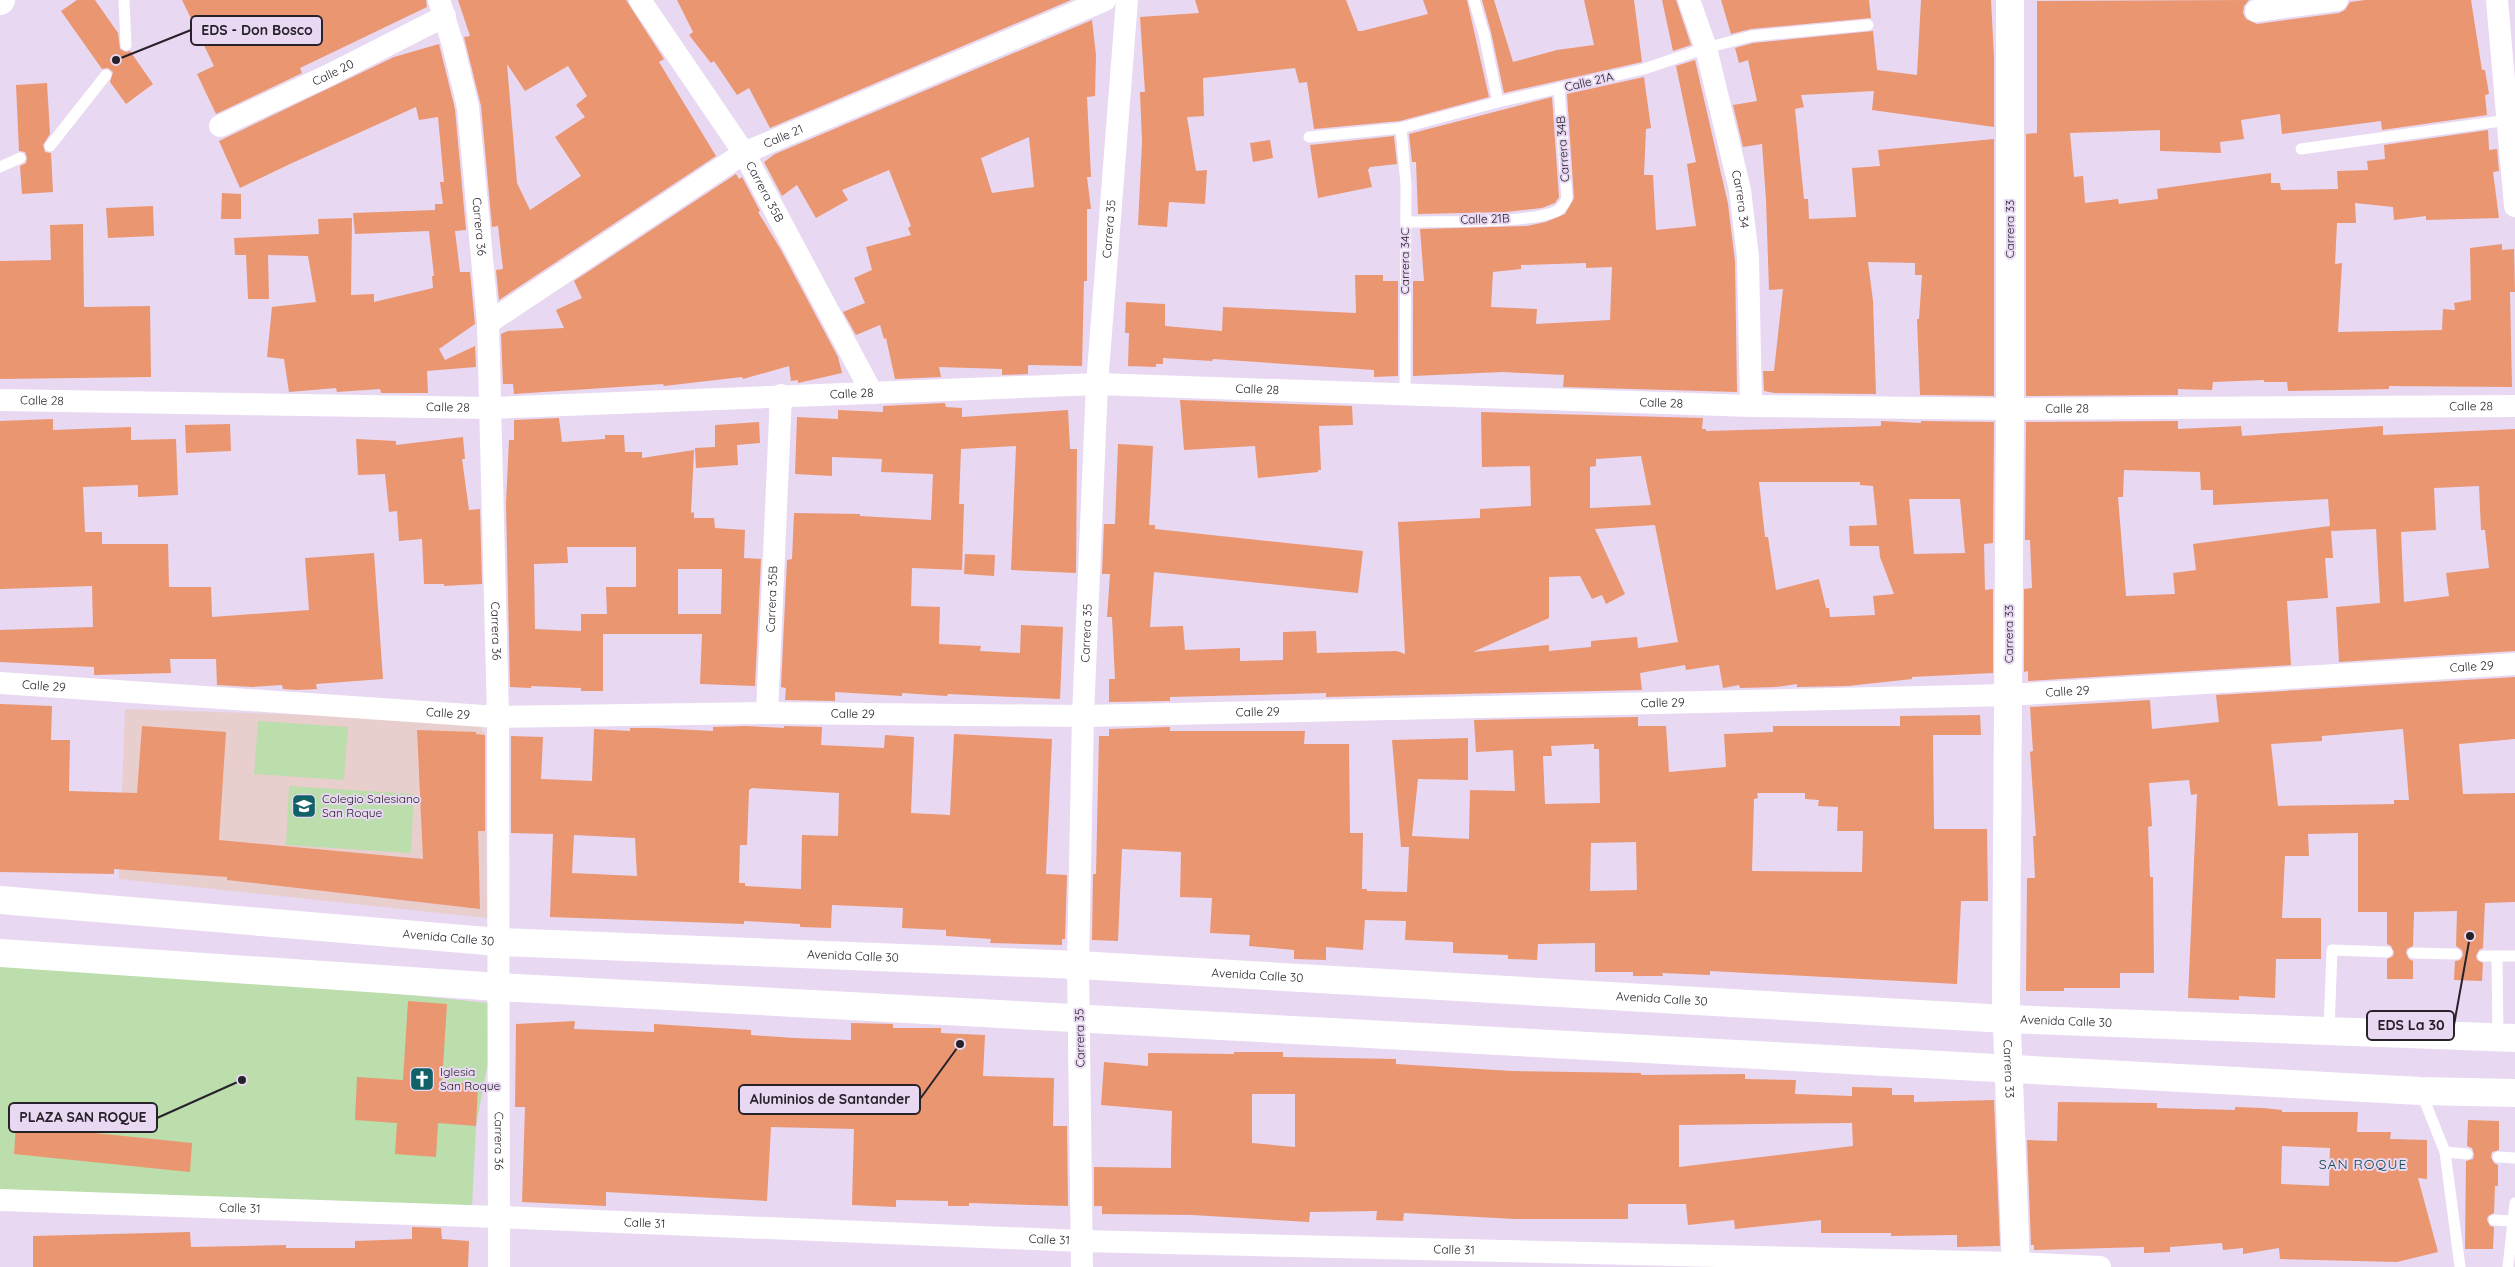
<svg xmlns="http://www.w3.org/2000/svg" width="2515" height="1267" font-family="Quicksand,sans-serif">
  <rect width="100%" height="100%" fill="#e8d8f2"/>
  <polygon fill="#e9cece" points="125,709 465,720 480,727 485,733 487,918 119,879"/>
  <g fill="#bcddac">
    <polygon points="258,721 348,727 344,780 254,774"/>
    <polygon points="289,786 414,794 411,853 286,845"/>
    <polygon points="0,954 499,1004 476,1126 472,1207 0,1199"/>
  </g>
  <g fill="#ea9670" fill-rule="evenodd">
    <polygon points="77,0 95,0 118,33 120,49 126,52 130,51 153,84 126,104 110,82 113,72 108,68 102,69 61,11"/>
    <polygon points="182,0 426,0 427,7 300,68 302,73 216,114 197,74 214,66"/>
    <path d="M458 0H626L664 59 659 62 716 156 499 300 496 270 503 269 498 226 492 227 481 106 464 37 470 36ZM507 64 525 91 568 66 587 96 576 105 585 117 555 137 581 176 530 210 517 183Z"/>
    <polygon points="677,0 1071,0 770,128 749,88 737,95 714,61 711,63 689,35 693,32"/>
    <polygon points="1195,0 1346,0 1358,31 1362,31 1428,14 1423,0 1467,0 1489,97 1400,121 1314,129 1307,82 1299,83 1295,68 1203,78 1204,116 1187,117 1196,171 1207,170 1205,204 1169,202 1167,227 1138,225 1142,142 1140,92 1145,92 1140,17 1199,13"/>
    <polygon points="1482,0 1494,0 1513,62 1557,50 1594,45 1584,0 1634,0 1642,62 1504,93 1491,32"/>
    <polygon points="1662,0 1676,0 1691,45 1673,51"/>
    <polygon points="1721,0 1869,0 1871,18 1751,29 1731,34"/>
    <polygon points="1921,0 1991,0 1994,57 1994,127 1872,110 1874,91 1801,95 1804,107 1795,109 1804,199 1808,199 1809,219 1856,217 1852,168 1880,166 1878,150 1994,139 1994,396 1920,395 1917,319 1919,319 1922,275 1915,275 1915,263 1868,262 1873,301 1876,394 1774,393 1764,391 1763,371 1774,371 1783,289 1769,290 1766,200 1762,144 1743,147 1733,105 1757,101 1748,60 1739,63 1735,48 1753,43 1873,31 1877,70 1917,75"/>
    <polygon points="2249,0 2244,6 2243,13 2246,19 2257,24 2339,13 2345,10 2350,2 2365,0 2471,0 2482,70 2485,70 2489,94 2485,95 2487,115 2382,130 2381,121 2282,134 2280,114 2241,120 2244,139 2220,142 2221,153 2160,151 2160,130 2070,133 2074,177 2083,176 2085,203 2118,199 2119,204 2158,199 2157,189 2271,173 2271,183 2280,183 2281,190 2338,189 2337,171 2368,170 2367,161 2385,159 2384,145 2488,130 2489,150 2497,149 2499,171 2493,172 2499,218 2426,220 2426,216 2394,220 2393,207 2355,203 2356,223 2337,223 2335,264 2342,263 2338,332 2442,330 2443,309 2455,310 2454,303 2471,300 2470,248 2502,244 2502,250 2514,249 2515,292 2510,292 2512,387 2389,386 2389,389 2288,391 2287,382 2264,382 2264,380 2213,382 2212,390 2178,389 2178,395 2026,396 2026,134 2037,133 2037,1"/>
    <path d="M1092 20 1096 55 1095 96 1087 97 1091 177H1087L1091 209H1087V281H1084L1082 366 1028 365V374L1002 375V369L939 367 941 377 895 379 886 338 884 339 880 325 856 335 843 312 865 303 854 278 872 270 866 247 911 235 908 228 911 226 889 170 842 190 848 200 816 218 797 185 782 196 764 162 775 154ZM1029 137 1034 187 992 193 981 158Z"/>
    <polygon points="439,44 455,109 466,230 455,231 460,272 470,272 475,324 439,349 445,360 475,346 476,367 427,371 428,393 381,393 380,389 337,392 336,388 289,392 284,359 267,357 272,307 316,302 308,256 268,255 269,299 248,299 246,255 235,255 234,238 319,234 318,219 352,218 351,295 374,294 374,302 433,288 432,276 434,276 429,231 355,234 353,213 435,210 435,204 443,204 440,182 444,182 438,117 419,120 416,107 290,164 240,188 219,141 394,57"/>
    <path d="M1695 60 1728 204 1735 261 1737 392 1563 387 1564 375 1502 372 1413 376V281H1424L1420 229 1527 226 1546 222 1565 214 1574 198 1567 94 1644 77 1651 128 1646 129 1644 175H1653L1656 230 1696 226 1687 164 1696 162 1676 66ZM1586 263V268L1612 267 1610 320 1536 324 1537 309 1491 307 1493 272 1521 269V265Z"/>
    <polygon points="47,83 50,134 43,145 45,152 51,153 53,192 22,194 20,166 26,163 27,158 25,152 19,151 16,85"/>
    <polygon points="1552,97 1559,197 1555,203 1542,208 1506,212 1418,214 1416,162 1412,162 1409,134"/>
    <polygon points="1394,136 1397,164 1370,167 1368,170 1372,187 1318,198 1310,145"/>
    <polygon points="1270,140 1273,158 1253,162 1250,143"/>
    <polygon points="736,174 739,179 742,177 760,211 758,212 781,250 838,357 842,373 798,383 798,380 791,381 789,366 743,379 742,377 664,386 663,384 514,394 513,384 503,384 501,334 508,331 564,328 556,310 582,298 574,281"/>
    <polygon points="222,193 241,194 241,219 221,219"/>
    <polygon points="153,206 154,236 108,238 106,208"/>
    <polygon points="83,224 84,307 150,306 151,377 0,379 0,261 51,260 50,225"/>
    <polygon points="1355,275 1383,275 1383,281 1398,281 1398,376 1374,377 1374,370 1213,359 1212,361 1163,358 1163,364 1156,364 1156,367 1128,366 1129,333 1125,333 1126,302 1165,304 1165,326 1222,331 1223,307 1356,313"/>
    <polygon points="1180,400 1352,406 1353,425 1319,426 1321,470 1318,470 1318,472 1258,478 1255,446 1184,450"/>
    <polygon points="945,403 946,407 962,408 962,417 1068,410 1070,449 1077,449 1076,573 1011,570 1016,446 961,449 959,504 964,504 962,570 912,568 911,606 940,607 939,644 981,646 980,651 1020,653 1021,625 1063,627 1060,699 948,694 947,696 902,693 902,696 835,692 835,701 785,700 786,688 781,687 787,560 792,559 794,513 860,514 860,516 931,520 933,474 881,472 882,459 832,457 832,476 795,474 797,417 838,419 838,410 883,412 883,406"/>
    <path d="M1481 412 1703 418 1702 429H1706V431L1881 426V421L1921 423V421L1994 422 1993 543 1984 544 1985 590 1993 589V673L1912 677V679L1848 686 1797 687V684L1776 687 1740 688 1739 685 1723 688 1719 665 1686 670 1685 665 1640 673 1642 690 1326 697V693L1170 697V701L1109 702V679H1115L1112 617H1107L1110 574H1102L1104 524H1115L1118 444 1153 446 1149 525H1155V529L1363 551 1358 593 1154 572 1150 627 1183 626 1185 650 1240 648V661L1283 660V632L1316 631 1317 653 1397 651 1405 654 1398 522 1480 518V509L1531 506 1530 466 1482 467ZM1641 456 1651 505 1590 508V467L1596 466V459ZM1759 482H1860V485L1873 486 1877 525 1849 526 1850 546H1879L1880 557 1894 594 1873 596 1875 615 1830 617 1829 608H1826L1819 579 1776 590 1768 537H1765ZM1909 499H1960L1965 553 1914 554ZM1655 525 1678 642 1638 648 1637 637 1591 641V647L1549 651V645L1473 652 1549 618V577L1580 576 1592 599 1602 595 1606 604 1625 594 1595 529Z"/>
    <path d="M559 418 562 442 605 439V435H624L625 452H642V458L694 450 691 513 694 512V518H714L715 528 745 530 744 558 761 559 755 686 700 684 702 634H603V691H581V688L531 686V688L510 687 506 503 509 440H514V420ZM567 547H636V587H606L607 614H581V631L535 629 534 564 568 563ZM678 569H722L721 614H678Z"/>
    <polygon points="53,419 53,430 131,427 131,440 176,439 178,495 138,497 138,485 83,487 85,532 102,532 102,544 168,544 169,587 211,587 212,617 309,610 305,558 374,553 383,679 316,684 317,689 297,690 283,689 282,685 252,687 217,685 216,659 170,659 171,673 94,675 94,667 0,662 0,630 93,627 92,586 0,589 0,421"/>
    <path d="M2178 421V429L2241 426 2242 436 2383 426V435L2515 429V651L2339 662 2336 607 2380 603 2376 529 2331 531 2333 558H2325L2328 598 2287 601 2291 665 2028 681V671L2024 672V589L2032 588 2030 540H2025L2026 422ZM2124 470 2200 472 2201 490H2213V505L2328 499 2330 526 2193 544 2196 570 2173 573 2175 594 2126 596 2118 497H2123ZM2479 486 2481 530H2485L2489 568 2446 573 2449 596 2404 602 2401 532 2436 530 2434 488Z"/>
    <polygon points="759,422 760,443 737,445 738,465 696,468 695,448 715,447 715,425"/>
    <polygon points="230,424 231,451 186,453 185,425"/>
    <polygon points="463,437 465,459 462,459 469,510 480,509 482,584 444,586 444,584 424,584 422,539 399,541 397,511 389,512 385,474 358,475 356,439 396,441 396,445"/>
    <polygon points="965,554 995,555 994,576 964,574"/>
    <path d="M2515 677V739L2459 744 2463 794 2515 793V902L2485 903 2483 948 2479 950 2476 956 2477 960 2483 963 2482 981 2454 980 2455 961 2460 960 2463 955 2462 950 2456 946 2457 911 2414 912 2413 946 2407 949 2406 953 2409 959 2413 961V979H2387V959L2393 956 2394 952 2391 946 2387 944V912H2358V833L2308 834 2309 856H2285L2282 918H2321V959H2276L2275 998 2239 996V1000L2188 998 2197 794 2191 795 2189 780 2149 783 2152 826 2148 827 2150 877H2153L2154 973H2120V988H2064V991H2026L2027 878H2035L2033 836H2036L2030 752 2033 751 2030 707 2150 700 2152 729 2219 722 2216 695ZM2403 729 2409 800H2394V804L2278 806 2271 744 2322 741V736Z"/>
    <polygon points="0,704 52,706 51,740 70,740 69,791 137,793 142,726 226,732 219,840 423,859 417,730 476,732 476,734 485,735 485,831 478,831 480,909 227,880 227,877 114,869 114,874 0,872"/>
    <path d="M1980 715 1981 735H1933L1934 829H1987L1988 901H1961L1957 984 1710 971V975L1662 973 1663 976H1633V972H1595V943L1538 944 1537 960 1508 959V955L1453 953V942L1405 940 1406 921 1365 920 1363 950 1326 947V960L1294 959V950L1249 946 1250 935 1210 933 1212 898 1180 897 1181 852 1122 849 1118 941 1092 940 1093 874H1096L1099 736H1109V729L1170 727V731H1305L1304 744H1349L1350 833H1363L1362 889H1367V891L1407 892 1409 847H1401L1392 740 1468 738V780L1418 779 1412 836 1469 839 1470 790 1515 791 1513 750 1476 752 1474 720 1638 717V726H1666L1669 772 1726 767 1724 734 1773 732V726H1900V716ZM1594 744V749H1599L1600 803 1545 804 1543 756H1552L1551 746ZM1757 793H1805V799L1819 800 1818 806 1838 807 1837 831H1863L1862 872 1752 871 1754 799 1758 798ZM1636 842 1637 890 1590 891 1591 843Z"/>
    <path d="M746 726 784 728V726L822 727 821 745 884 748 885 735 914 737 911 813 950 815 954 734 1052 739 1046 874 1067 875 1065 939H1062V945L990 943 991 939 946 936V930L902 928 903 908 832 905 831 928 800 927V924L744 921V924L550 917 553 834 511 833V736L543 737 541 779 592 781 594 729 630 731V728H656L713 731V727ZM752 788 839 793 838 836 802 835 801 889 745 886V883H739L740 845H747L749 790ZM574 835 635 838 637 876 572 873Z"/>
    <polygon points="408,1001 447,1004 442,1082 478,1084 476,1126 438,1123 436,1157 395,1154 397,1123 355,1120 357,1077 403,1080"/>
    <polygon points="575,1021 574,1029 654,1032 654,1024 751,1030 751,1035 794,1038 851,1040 851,1023 893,1024 893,1028 941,1028 941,1033 985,1035 983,1076 1054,1078 1053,1126 1067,1126 1068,1206 969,1203 969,1206 948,1206 948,1201 896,1200 896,1207 852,1205 854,1129 771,1127 767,1201 606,1192 606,1206 522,1202 525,1107 515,1107 516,1024"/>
    <path d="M1234 1052H1283V1057L1396 1059V1064L1512 1071 1641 1073V1075L1745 1074V1079L1796 1080 1795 1094 1852 1096V1087L1892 1088V1095H1914V1102L1994 1100 2000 1246 1957 1247V1235L1891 1236V1233H1821V1220L1735 1229 1734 1220 1688 1225 1686 1204H1628V1219H1515L1404 1213 1403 1221 1376 1220 1377 1211 1310 1212 1309 1222 1192 1215 1102 1214V1206H1094V1167L1171 1168V1151L1172 1111 1101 1105 1104 1062 1148 1066V1053L1234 1054ZM1252 1094H1295V1147L1252 1143ZM1852 1123 1853 1146 1679 1167V1125Z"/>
    <path d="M2058 1102 2157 1103V1108L2235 1110V1107L2263 1108 2282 1110V1112H2358L2357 1132H2391L2390 1139 2427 1140V1179L2418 1178 2438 1252 2397 1262 2280 1259 2279 1248 2243 1254V1248L2223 1250 2222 1243 2170 1247V1252L2144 1253V1247L2034 1250V1245H2031L2027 1140 2057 1141ZM2282 1146 2330 1148 2329 1186 2281 1184Z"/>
    <polygon points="2468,1120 2499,1121 2499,1150 2492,1152 2491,1157 2494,1163 2498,1165 2498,1186 2495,1186 2494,1213 2488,1216 2487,1220 2490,1226 2494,1227 2493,1249 2465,1249 2466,1161 2473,1159 2474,1154 2472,1148 2467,1146"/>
    <polygon points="16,1125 192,1143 190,1172 14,1154"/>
    <polygon points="412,1227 441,1228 442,1239 469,1241 468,1267 33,1267 33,1236 190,1232 191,1247 286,1245 286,1248 355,1248 355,1241 412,1239"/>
  </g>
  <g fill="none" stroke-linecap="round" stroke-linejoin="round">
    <g stroke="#fff" stroke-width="11">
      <polyline points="124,0 126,45"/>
      <polyline points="1474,0 1484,34 1498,102"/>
      <polyline points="1401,128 1406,185 1405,393"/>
      <polyline points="1309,137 1401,128 1498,102 1644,69 1706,48 1752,36 1868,25"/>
      <polyline points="50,146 106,75"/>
      <polyline points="2301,149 2508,120"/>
      <polyline points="0,167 20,158"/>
      <path d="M1406 222C1439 221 1530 224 1557 211 1562 208 1564 204 1567 199L1559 88"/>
      <polyline points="2413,953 2456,954"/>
      <polyline points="2483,956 2515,956"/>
      <polyline points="2497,956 2498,1037"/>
      <polyline points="2329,1030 2332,950 2387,952"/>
      <polyline points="2421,1092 2445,1152 2460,1267"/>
      <polyline points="2445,1152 2467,1154"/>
      <polyline points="2498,1157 2515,1158"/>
      <polyline points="2494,1220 2513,1221"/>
      <polyline points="2508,1267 2515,1203"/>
    </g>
    <g stroke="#fff" stroke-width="22">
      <path id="s1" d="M439 0 453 45 468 107 488 323 498 717 499 1267"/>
      <path id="s2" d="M640 0 744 153 872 393"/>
      <path id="s3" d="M1689 0 1706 48 1740 190 1748 257 1751 406"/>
      <polyline points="2497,0 2515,206"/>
      <polyline points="2256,11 2337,0"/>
      <path id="s4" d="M220 126 331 74 445 16"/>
      <path id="s5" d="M488 323 744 153 1105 0"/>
      <path id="s6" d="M0 400 491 408 1097 384 1751 406 2010 409 2515 406"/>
      <path id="s7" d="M0 683 498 717 767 713 1083 716 2009 695 2515 664"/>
      <path id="s8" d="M767 713 781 395"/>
      <path id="s9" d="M0 1200 499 1217 1081 1241 2016 1263 2100 1267"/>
      <path id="s10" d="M1082 1267 1078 965 1083 716 1097 384 1127 0"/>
    </g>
    <g stroke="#fff" stroke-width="28">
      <path id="s11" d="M2010 0V409L2006 1000 2016 1267"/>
      <polyline points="0,1 1,0"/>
    </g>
    <g stroke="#fff" stroke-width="28">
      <path id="s12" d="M0 900 499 942 1078 965 2006 1019 2515 1038"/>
      <polyline points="0,953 499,987 2420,1091 2515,1093"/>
    </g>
  </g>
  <defs>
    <symbol id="school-square" viewBox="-11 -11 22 22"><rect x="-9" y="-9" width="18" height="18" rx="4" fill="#116169" stroke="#e8d8f2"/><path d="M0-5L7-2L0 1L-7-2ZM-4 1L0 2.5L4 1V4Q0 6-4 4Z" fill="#fff"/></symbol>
    <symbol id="church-square" viewBox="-11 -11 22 22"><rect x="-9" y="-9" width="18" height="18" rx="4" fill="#116169" stroke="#e8d8f2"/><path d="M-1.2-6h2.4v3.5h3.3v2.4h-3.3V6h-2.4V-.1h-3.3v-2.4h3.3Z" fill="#fff"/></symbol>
  </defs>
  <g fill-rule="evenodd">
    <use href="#school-square" x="290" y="792" width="28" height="28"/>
    <use href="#church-square" x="408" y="1065" width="28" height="28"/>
  </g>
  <g text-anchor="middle" stroke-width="4" stroke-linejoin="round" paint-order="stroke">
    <g font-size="12" fill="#27212a" stroke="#e8d8f2">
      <text dy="4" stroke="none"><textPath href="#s4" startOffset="125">Calle 20</textPath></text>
      <text transform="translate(1589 82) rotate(-13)" y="4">Calle 21A</text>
      <text dy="4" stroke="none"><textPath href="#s5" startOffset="350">Calle 21</textPath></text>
      <text transform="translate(1563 149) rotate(-94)" y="4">Carrera 34B</text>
      <text dy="4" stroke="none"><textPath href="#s2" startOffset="229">Carrera 35B</textPath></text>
      <text dy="4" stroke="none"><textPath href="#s3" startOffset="206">Carrera 34</textPath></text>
      <text transform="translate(1485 219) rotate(-2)" y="4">Calle 21B</text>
      <text dy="4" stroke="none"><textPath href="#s1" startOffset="231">Carrera 36</textPath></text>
      <text dy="4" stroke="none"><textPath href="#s10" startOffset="1039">Carrera 35</textPath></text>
      <text transform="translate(2010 229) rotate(-90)" y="4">Carrera 33</text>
      <text transform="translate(1405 261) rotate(-90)" y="4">Carrera 34C</text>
      <text dy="4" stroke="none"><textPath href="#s6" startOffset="1258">Calle 28</textPath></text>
      <text dy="4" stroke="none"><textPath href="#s6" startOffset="852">Calle 28</textPath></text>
      <text dy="4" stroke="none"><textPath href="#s6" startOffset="42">Calle 28</textPath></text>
      <text dy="4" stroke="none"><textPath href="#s6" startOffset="1662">Calle 28</textPath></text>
      <text dy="4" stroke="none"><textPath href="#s6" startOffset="2472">Calle 28</textPath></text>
      <text dy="4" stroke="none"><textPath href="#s6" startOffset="448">Calle 28</textPath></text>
      <text dy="4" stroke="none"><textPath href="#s6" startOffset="2068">Calle 28</textPath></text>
      <text dy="4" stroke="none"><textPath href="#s8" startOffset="114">Carrera 35B</textPath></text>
      <text dy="4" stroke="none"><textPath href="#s1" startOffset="636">Carrera 36</textPath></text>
      <text dy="4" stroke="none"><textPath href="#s10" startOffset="634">Carrera 35</textPath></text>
      <text transform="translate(2009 634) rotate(-90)" y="4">Carrera 33</text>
      <text dy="4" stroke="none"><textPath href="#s7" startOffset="2474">Calle 29</textPath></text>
      <text dy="4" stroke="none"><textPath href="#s7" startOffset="44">Calle 29</textPath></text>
      <text dy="4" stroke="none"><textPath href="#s7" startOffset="2069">Calle 29</textPath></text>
      <text dy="4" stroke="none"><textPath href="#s7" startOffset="1664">Calle 29</textPath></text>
      <text dy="4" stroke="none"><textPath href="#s7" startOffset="1259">Calle 29</textPath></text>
      <text dy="4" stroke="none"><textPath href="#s7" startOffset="449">Calle 29</textPath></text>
      <text dy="4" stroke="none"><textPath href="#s7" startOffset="854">Calle 29</textPath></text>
      <text dy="4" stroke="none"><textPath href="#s12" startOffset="450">Avenida Calle 30</textPath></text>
      <text dy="4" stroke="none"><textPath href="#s12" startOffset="855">Avenida Calle 30</textPath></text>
      <text dy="4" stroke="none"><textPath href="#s12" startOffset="1260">Avenida Calle 30</textPath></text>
      <text dy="4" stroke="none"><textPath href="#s12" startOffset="1665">Avenida Calle 30</textPath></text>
      <text dy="4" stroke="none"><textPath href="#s12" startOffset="2070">Avenida Calle 30</textPath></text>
      <text transform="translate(1080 1038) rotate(-91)" y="4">Carrera 35</text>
      <text dy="4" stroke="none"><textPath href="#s11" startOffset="1069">Carrera 33</textPath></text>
      <text dy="4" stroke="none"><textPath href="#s1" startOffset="1146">Carrera 36</textPath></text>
      <text dy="4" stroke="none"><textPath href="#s9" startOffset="240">Calle 31</textPath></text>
      <text dy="4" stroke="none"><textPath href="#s9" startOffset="645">Calle 31</textPath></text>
      <text dy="4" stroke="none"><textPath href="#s9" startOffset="1050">Calle 31</textPath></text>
      <text dy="4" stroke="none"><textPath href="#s9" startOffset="1455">Calle 31</textPath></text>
    </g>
    <g font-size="12" fill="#27212a" stroke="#e8d8f2" text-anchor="start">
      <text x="322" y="803">Colegio Salesiano<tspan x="322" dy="14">San Roque</tspan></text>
      <text x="440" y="1076">Iglesia<tspan x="440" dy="14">San Roque</tspan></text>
    </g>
    <g font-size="14" letter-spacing="1" fill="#094950" stroke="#e8d8f2">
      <text x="2363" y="1169">SAN ROQUE</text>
    </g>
  </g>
  <path fill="none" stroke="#27212a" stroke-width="2" d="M116 60L191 30M2470 936L2454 1025M960 1044L920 1099M242 1080L157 1118"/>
  <g fill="#27212a" stroke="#e8d8f2" stroke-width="2">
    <circle cx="116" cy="60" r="5"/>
    <circle cx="2470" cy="936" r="5"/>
    <circle cx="960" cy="1044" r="5"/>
    <circle cx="242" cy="1080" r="5"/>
  </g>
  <g fill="#e8d8f2" stroke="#27212a" stroke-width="2">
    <rect x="191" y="16" width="131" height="29" rx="5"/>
    <rect x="2367" y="1011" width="87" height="29" rx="5"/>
    <rect x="739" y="1085" width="181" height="29" rx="5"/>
    <rect x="9" y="1103" width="148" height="29" rx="5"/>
  </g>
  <g font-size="14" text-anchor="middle" font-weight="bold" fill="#27212a">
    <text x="257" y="35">EDS - Don Bosco</text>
    <text x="2411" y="1030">EDS La 30</text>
    <text x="830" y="1104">Aluminios de Santander</text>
    <text x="83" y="1122">PLAZA SAN ROQUE</text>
  </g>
</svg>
